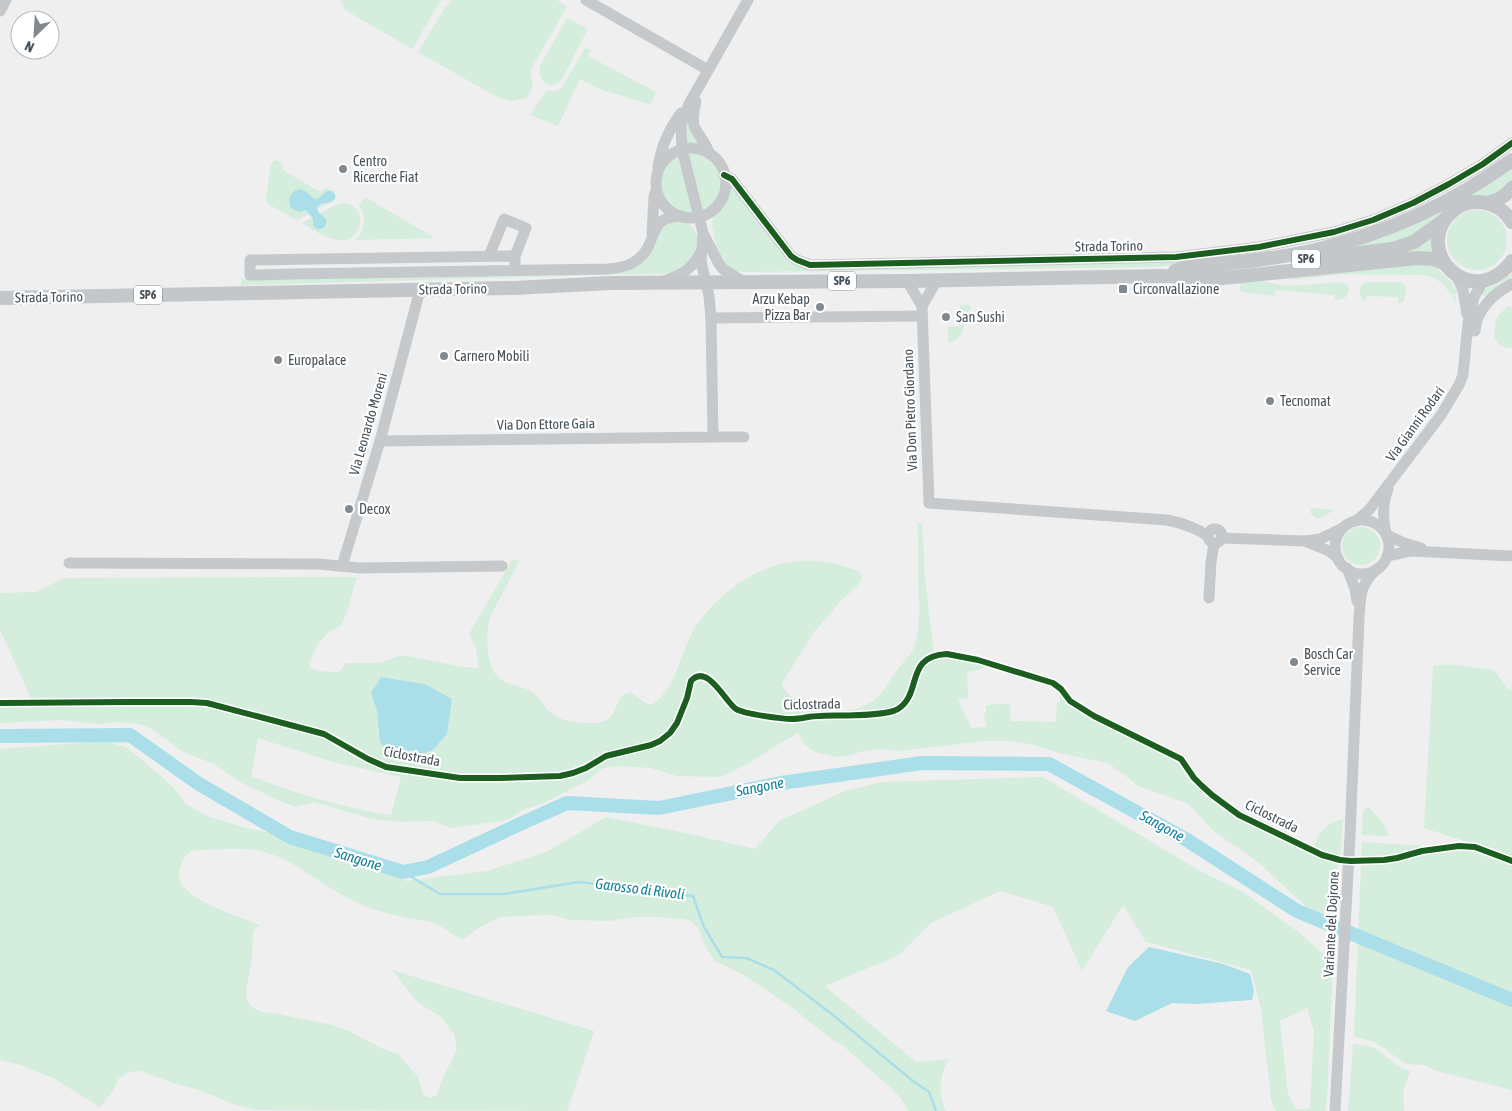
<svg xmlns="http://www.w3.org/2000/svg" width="1512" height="1111" font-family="'Asap Condensed',sans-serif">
  <rect width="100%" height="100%" fill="#efefef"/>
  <g fill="#d4eddd" fill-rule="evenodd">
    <polygon points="341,0 441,0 412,49 345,10"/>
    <polygon points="452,0 557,0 567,6 530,71 533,87 527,98 513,101 499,98 418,52 446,6"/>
    <path d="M567 18 588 29 562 79C550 93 537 81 540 66Z"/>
    <polygon points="585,48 591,50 588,56 656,92 651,105 599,89 580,79 558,126 530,115 546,91 556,91 562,88"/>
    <polygon points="687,121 703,147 697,145 686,145"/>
    <path d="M687 152C722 151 735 195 703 211Z"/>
    <path d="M678 155 694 213C658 214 648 171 678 155Z"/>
    <polygon points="277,160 282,163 283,170 320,192 327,188 333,191 336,195 335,200 297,220 268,204 266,198 271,165 274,161"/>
    <polygon points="1512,165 1512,183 1507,190 1440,216 1407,241 1325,254"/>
    <polygon points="728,181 793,262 1186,259 1186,264 1157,267 741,272 736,271 724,263 717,251 712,226 713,216 727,196"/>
    <path d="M365 197 435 238 356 240C365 230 367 218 359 206Z"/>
    <path d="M340 203C371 202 364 245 337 240 324 238 313 229 302 223Z"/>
    <circle cx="1477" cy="240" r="30"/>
    <path d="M683 220C700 227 703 251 689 263 685 267 677 270 672 273L241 285 242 279 615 273C631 266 648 263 655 245 658 237 659 231 664 224Z"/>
    <polygon points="1433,236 1434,253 1398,253"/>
    <polygon points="1422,263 1434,266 1450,281 1458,293 1454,295 1456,298 1455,303 1452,295 1441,282 1427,275 1344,274 1290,280 1289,278"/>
    <polygon points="1512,273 1512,278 1500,285 1487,296 1478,294 1481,291 1499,283"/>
    <path d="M1256 280 1287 286 1343 282 1348 285C1350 295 1345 301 1335 300V295L1275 290 1274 296 1242 292 1239 289 1241 282Z"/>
    <path d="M1366 282H1399L1403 283 1406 287 1404 301 1402 303H1398V297L1366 296V301L1363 300C1358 295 1359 285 1366 282Z"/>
    <polygon points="960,305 971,305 961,335 956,340 948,343 948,327 960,326"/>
    <path d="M1509 305 1512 308V348L1502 347 1494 337C1496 317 1494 319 1509 305Z"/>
    <polygon points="1311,508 1334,510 1321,518 1317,519 1311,514"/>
    <path d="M917 523H922L925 579 934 654C911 664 915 677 907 697 901 706 893 709 882 711L788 717 746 711 736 707 719 685 713 680 704 676 697 675 691 677 682 706 675 724 667 734 658 740 647 744 607 754 579 769 550 775 469 777 391 766 383 764 326 731 213 702 191 699 32 700 0 630V593L36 592 64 578 357 577 346 615 341 625 328 633 318 644 309 663 310 668C319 672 328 672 339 672L346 663H380L399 656H406L464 667 479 668 476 649 469 634 512 560H520L490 617C485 633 486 668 500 679 509 686 522 685 532 692 539 697 542 703 547 709 558 722 577 723 593 723 622 724 611 694 631 692L644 702 651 705C674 691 679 660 690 637 708 601 751 568 791 562 813 558 838 563 858 571L860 573 862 579 857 586 841 601 814 632 782 683C784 694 797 700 807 704 830 715 860 714 879 696 885 689 889 681 894 674 900 666 907 658 913 650 922 626 919 603 918 579 918 560 919 542 917 523ZM381 677 425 684 452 699 447 734 433 750 410 758 377 711 371 693Z"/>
    <circle cx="1361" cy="546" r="19"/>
    <path d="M940 656 957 657 992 666 1052 684 1057 687 1065 700 1078 709 1100 722 1162 752 1178 763 1202 790 1233 814 1283 837 1303 848 1337 862 1335 921 1316 916 1258 862 1215 832 1187 803 1140 787 1108 763 1059 753 1030 744 1008 741H985L898 751 881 749 863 751 851 755 838 757 815 752 805 745 798 733 767 751 753 761 721 777 677 776 651 768 619 766 603 768 585 782 544 803 522 810 512 818 502 821 451 828 433 821 402 822 372 819 314 802 296 807 282 802 240 782 214 764 181 751 168 740 152 729 139 724 117 722 98 724 62 720 0 723V707C21 706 41 707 62 706 112 706 162 699 212 706L319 736 327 738 376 764 392 769 460 780 561 777 585 771 608 758 655 746 669 738 678 725 683 715 692 683 697 680 701 679 712 684 733 709 745 715 793 721 817 718 888 715 899 711 905 706 910 700 922 667 933 659ZM985 666 1054 688C1059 692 1060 696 1060 702L1057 703 1056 722 1011 721 1010 704H997L986 706V711L984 716 987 727 971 728C968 717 961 710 958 699L968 698 967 672 982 669ZM258 738 333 762 401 777 391 815C345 808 294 793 251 776Z"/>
    <polygon points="1448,664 1494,670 1509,690 1512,688 1512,858 1498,852 1424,828 1433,666"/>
    <path d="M105 741 128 748 172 786 186 804 209 817 246 828 290 837 340 844 406 881 487 871 546 852 606 817 691 834 755 849 779 821 845 791 882 782 1043 777 1200 871 1243 892 1301 934 1333 963 1327 1100 1325 1111H1276L1271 1100 1261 1009 1251 970 1146 942 1123 905 1082 971 1053 907 1000 891 931 923 899 955 825 986 916 1062 949 1059C939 1076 938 1093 946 1111H909L899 1096 890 1087 841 1044 830 1038 794 1009 744 975 715 961 706 948 698 928 691 921 683 919 658 917H636L609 921 571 920 551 915 515 916 501 917 492 921 477 929 464 939C453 937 445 927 434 923 426 920 417 920 408 918 392 915 376 911 361 904 328 891 302 864 268 853 248 847 227 849 207 850 203 850 197 849 192 851 183 854 179 867 179 876 178 898 243 918 260 925L255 929 253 934 252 960 246 991 247 1001 253 1008 261 1012 273 1013 332 1025 349 1031 383 1049 398 1054 418 1077 423 1094 430 1098 437 1095 444 1075 457 1050 454 1034 440 1016 420 1004 414 998 392 970 594 1031 567 1111 257 1110 235 1105 200 1090 173 1083 140 1071 129 1072 118 1079 114 1089 100 1107 53 1078 21 1065 0 1060V749ZM1307 1008 1314 1031 1310 1109H1296L1288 1094 1280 1021Z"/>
    <polygon points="1368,806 1383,823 1389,836 1362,835 1363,811"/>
    <path d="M1343 819 1340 856 1326 855 1313 848C1321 830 1324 825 1343 819Z"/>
    <polygon points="1362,842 1425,846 1447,844 1474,851 1512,864 1512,1090 1436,1071 1424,1065 1406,1064 1375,1042 1354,1037"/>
    <path d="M1353 1044C1358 1045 1365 1045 1369 1046 1385 1051 1394 1067 1410 1071L1403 1092 1404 1111H1348Z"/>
  </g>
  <g fill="#aadee9">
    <path d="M300 189 305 191 314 199 319 198 327 191H332L335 195V198L331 202 320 204 317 207C317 214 324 215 327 221L324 228 318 229 313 226V219L306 210 299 212 291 208C287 199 290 191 300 189Z"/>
    <polygon points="381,677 425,684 452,699 447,734 433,750 410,758 392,756 380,742 377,711 371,693"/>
    <polygon points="1149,947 1223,964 1250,974 1254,990 1252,1000 1195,1004 1172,1003 1135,1021 1106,1011 1128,967"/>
  </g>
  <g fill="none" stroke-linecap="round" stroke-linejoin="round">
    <polyline stroke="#aadee9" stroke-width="2.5" points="403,872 440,894 504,894 579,882 693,896 704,927 722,957 746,958 774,970 833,1015 913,1081 929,1092 936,1111"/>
    <polyline stroke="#aadee9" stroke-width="14" points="0,736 130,735 199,784 290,837 403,872 428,867 520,824 567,803 659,808 781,783 922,763 1049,764 1187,840 1297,911 1512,1000"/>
    <g stroke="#c6c9cb" stroke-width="11">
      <polyline points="586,0 708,70"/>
      <polyline points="0,11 6,0"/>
      <path d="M696 101C688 134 699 127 710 154"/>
      <circle cx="691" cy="183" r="35"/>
      <path d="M658 167C661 147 669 129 681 113"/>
      <polyline points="724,175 732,179 791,256 797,260 810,265 1176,257 1259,247 1334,232 1373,220 1413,203 1449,184 1483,164 1512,143"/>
      <polyline points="652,233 654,197 656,190"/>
      <polyline points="489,256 504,219 526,228 515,256"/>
      <path d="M515 270V256L250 260V275L291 274 607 269C625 268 641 263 649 245 653 237 654 227 662 221 667 217 674 217 681 216"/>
      <polyline points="1456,275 1463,290 1467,314"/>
      <path d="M937 280 922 306 929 503 1167 520C1182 523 1195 527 1208 536"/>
      <path d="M664 281C683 274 691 270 701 252"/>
      <polyline points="907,281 922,306"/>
      <polyline points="744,282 723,269 719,264 703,233 682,149 681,125 689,104 748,0"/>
      <polyline points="711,318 922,316"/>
      <path d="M1475 331C1476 310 1494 293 1512 284"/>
      <polyline points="713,437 744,437"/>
      <polyline points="380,441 713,437 711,318 709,296 701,261 703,233"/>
      <circle cx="1362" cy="547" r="27"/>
      <polyline points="1356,521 1369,510 1441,415 1459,385 1463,375 1468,323 1474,297 1484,280"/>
      <circle cx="1215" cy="536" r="7"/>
      <path d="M1386 534C1383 518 1382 504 1388 489"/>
      <polyline points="1387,535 1404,543 1421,548"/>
      <polyline points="1222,538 1305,541 1320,539 1343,528"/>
      <polyline points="1307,542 1329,551 1338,558"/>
      <polyline points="1387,556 1411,551 1512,556"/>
      <polyline points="69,563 319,564 360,568 502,566"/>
      <polyline points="342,566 380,441 420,290"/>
      <polyline points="1347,568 1355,589 1357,601"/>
      <polyline points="1209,598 1211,562 1214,544"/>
      <path d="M1335 1111 1350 836 1359 618C1361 595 1359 586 1377 569"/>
    </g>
    <g stroke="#c4c7ca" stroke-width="14">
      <path d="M1487 203C1498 200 1505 197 1512 188"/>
      <path d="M1512 222C1505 210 1492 202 1477 202 1468 202 1459 205 1453 211 1409 248 1471 315 1512 261"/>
      <polyline points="1308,259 1393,249 1414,242 1443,221"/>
      <path d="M1175 271 1183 268C1227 263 1272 260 1315 250 1386 234 1453 203 1512 160"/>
      <polyline points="0,298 514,288 611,283 907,281 1161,276 1223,278 1417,258 1434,259 1445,264"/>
    </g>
    <defs>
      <g id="cycleway">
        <polyline points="724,175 732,179 791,256 797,260 810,265 1176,257 1259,247 1334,232 1373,220 1413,203 1449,184 1483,164 1512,143"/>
        <path d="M0 703 128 702H191L207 703 324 734 368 759 386 767 460 778H499L560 776 573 773 586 768 606 756 651 745 660 741 670 733 677 723 687 698 691 681C707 662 726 703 736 709 744 714 782 719 792 719 801 719 810 716 819 716 836 715 885 717 898 709 923 693 904 656 947 654L978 660 1053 683 1061 689 1070 701 1094 716 1181 759 1194 778 1201 785 1212 795 1239 815 1322 855 1340 860 1351 861 1384 860 1397 858 1422 851 1459 846 1475 847 1512 861"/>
      </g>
    </defs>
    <use href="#cycleway" stroke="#fff" stroke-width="9"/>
    <use href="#cycleway" stroke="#1b5e20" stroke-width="6"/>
  </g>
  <g fill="#82898e" stroke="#fff" stroke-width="2">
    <circle cx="343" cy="169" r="5"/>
    <rect x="1118" y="284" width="10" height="10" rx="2.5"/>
    <circle cx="820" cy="307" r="5"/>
    <circle cx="946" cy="317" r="5"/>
    <circle cx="444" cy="356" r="5"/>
    <circle cx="278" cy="360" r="5"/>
    <circle cx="1270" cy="401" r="5"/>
    <circle cx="349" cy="509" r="5"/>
    <circle cx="1294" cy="662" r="5"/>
  </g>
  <g text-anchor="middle" stroke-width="4.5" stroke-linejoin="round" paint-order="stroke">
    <g fill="#fff" stroke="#7e868c" stroke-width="1">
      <rect x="1292" y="249.5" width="28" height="19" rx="4"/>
      <rect x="828" y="271.5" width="28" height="19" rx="4"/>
      <rect x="134" y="285.5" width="28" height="19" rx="4"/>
    </g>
    <g font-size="12" font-weight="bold" fill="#47525a">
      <text x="1306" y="263">SP6</text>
      <text x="842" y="285">SP6</text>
      <text x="148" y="299">SP6</text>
    </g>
    <g font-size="14" fill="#47525a" stroke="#fff" text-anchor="start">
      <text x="353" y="166">Centro<tspan x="353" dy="16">Ricerche Fiat</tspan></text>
      <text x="1133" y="294">Circonvallazione</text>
      <text x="810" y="304" text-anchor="end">Arzu Kebap<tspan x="810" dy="16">Pizza Bar</tspan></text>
      <text x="956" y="322">San Sushi</text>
      <text x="454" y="361">Carnero Mobili</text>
      <text x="288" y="365">Europalace</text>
      <text x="1280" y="406">Tecnomat</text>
      <text x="359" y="514">Decox</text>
      <text x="1304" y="659">Bosch Car<tspan x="1304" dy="16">Service</tspan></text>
    </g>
    <g font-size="14" fill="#47525a" stroke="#fff">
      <text transform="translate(1109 246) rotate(-1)" y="5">Strada Torino</text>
      <text transform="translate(453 289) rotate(-1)" y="5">Strada Torino</text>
      <text transform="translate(49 297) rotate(-1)" y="5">Strada Torino</text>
      <text transform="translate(910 410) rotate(-92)" y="5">Via Don Pietro Giordano</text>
      <text transform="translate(368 424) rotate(-74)" y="5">Via Leonardo Moreni</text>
      <text transform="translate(546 424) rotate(-1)" y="5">Via Don Ettore Gaia</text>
      <text transform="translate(1415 424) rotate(-54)" y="5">Via Gianni Rodari</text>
      <text transform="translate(812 704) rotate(-1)" y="5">Ciclostrada</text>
      <text transform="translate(412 756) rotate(11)" y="5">Ciclostrada</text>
      <text transform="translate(1272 816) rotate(26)" y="5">Ciclostrada</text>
      <text transform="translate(1331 924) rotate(-87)" y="5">Variante del Dojrone</text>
    </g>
    <g font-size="15" font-style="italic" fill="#13819a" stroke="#fff">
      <text transform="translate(760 787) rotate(-11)" y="5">Sangone</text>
      <text transform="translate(1162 826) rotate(29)" y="5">Sangone</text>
      <text transform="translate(358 859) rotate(17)" y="5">Sangone</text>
      <text transform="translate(640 889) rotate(7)" y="5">Garosso di Rivoli</text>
    </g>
  </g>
  <g transform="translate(35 35) rotate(205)"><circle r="24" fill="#ffffff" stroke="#b5babd"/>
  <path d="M0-4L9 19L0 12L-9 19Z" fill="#82898e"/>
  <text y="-8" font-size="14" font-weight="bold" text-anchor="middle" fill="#47525a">N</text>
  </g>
</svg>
